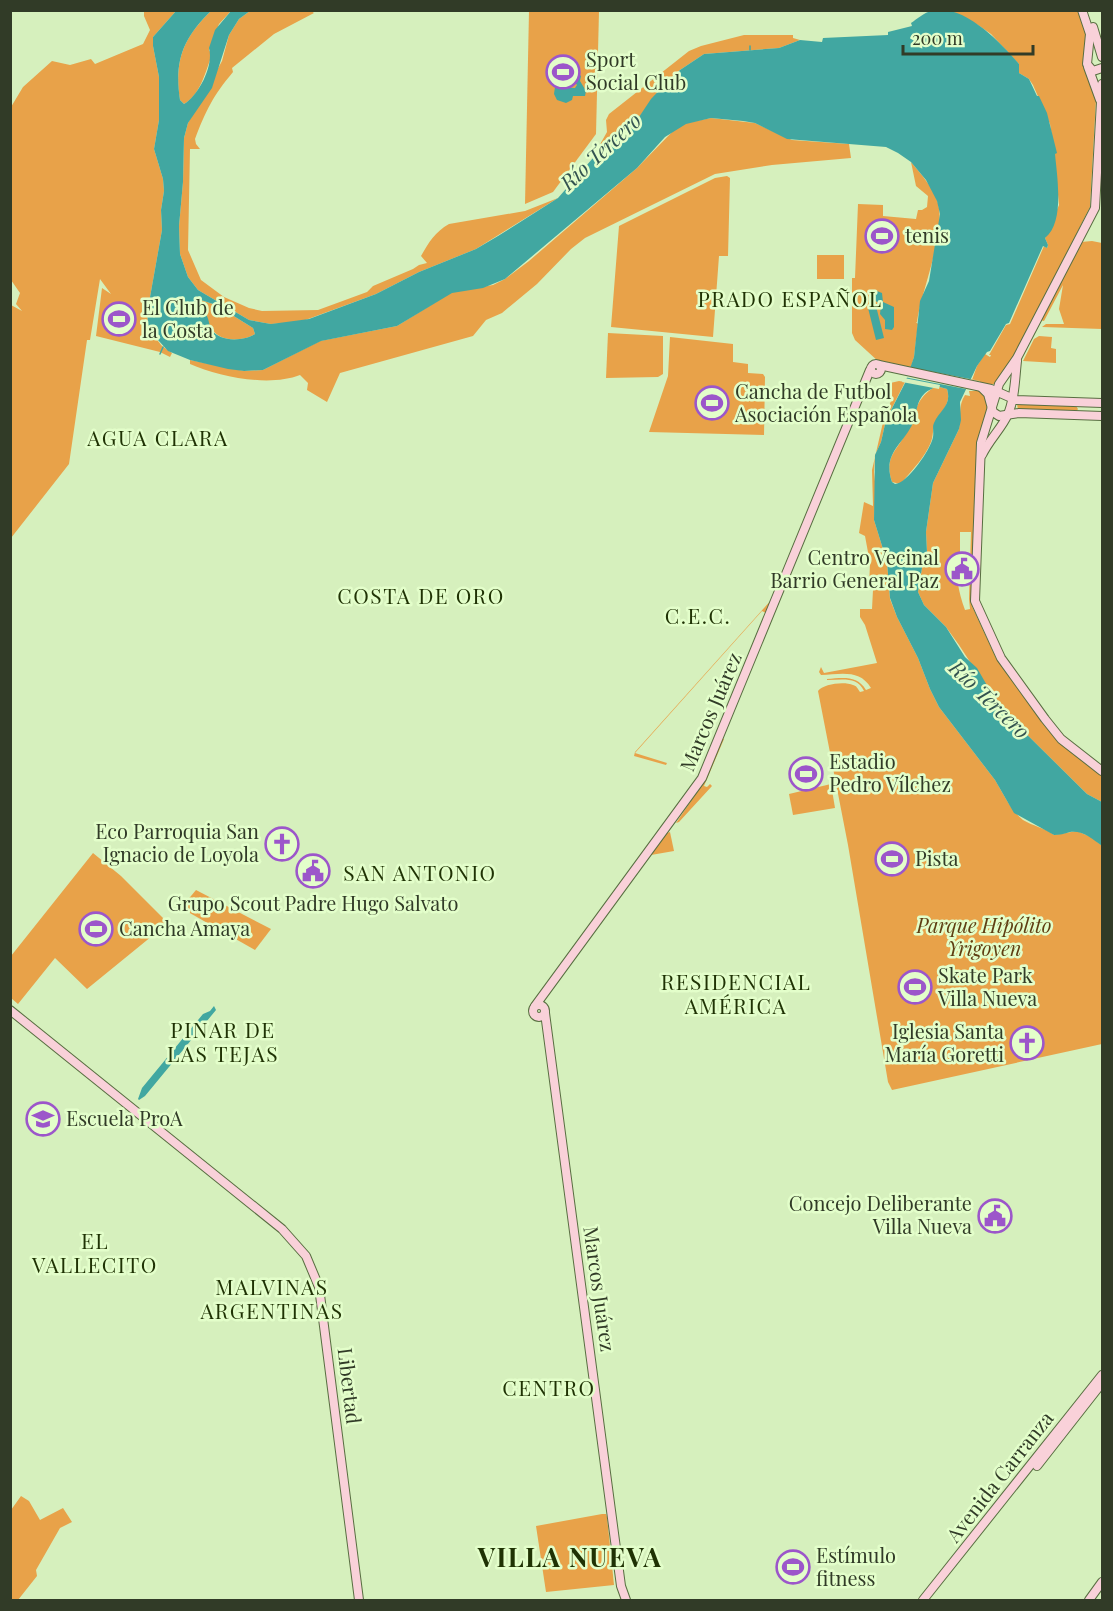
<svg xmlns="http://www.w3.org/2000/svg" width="1113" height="1611" font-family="'Playfair Display',serif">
  <rect width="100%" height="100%" fill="#d6f0bd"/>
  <g fill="#e8a249" fill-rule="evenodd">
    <path d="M310 10 314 13 274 34 232 68 233 72C213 96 206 110 195 139L196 144 200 149H190L188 250 201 280 224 297 249 308 262 311 318 310 367 292 373 286 413 269 419 265 427 263 421 256C429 242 435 232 449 224L525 211 558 198 476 249 419 272 376 294 300 322 271 324 249 320 198 290 188 277 180 254 179 226 183 182 184 138 188 123 222 61 229 35 239 19 250 11Z"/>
    <polygon points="144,11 176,11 153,37 153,46 159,77 159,120 154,149 163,179 164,191 161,210 162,230 147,314 149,330 162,346 172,353 170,357 160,352 96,336 102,288 111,294 100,279 90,340 87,340 69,464 11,538 11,305 22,311 16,304 20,293 11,280 11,107 23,87 52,61 70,65 91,59 95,64 143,44 150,30 144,16"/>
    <path d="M211 11H231L219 24 209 50 212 55C205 72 201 94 184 104L180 100C174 61 183 38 211 11Z"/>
    <polygon points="529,11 599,11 596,134 553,192 525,204"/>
    <polygon points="946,11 1081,11 1089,38 1083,61 1096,99 1090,207 1012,361 994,384 979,384 980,381 972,380 977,366 985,354 990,357 991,355 989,355 1006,325 1010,324 1044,246 1047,248 1048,245 1045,238 1059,205 1053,143 1050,124 1033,85 1029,79 1019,73 1019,64 991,34 978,25"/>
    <polygon points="744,35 793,35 793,38 800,40 779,48 704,54 680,70 660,89 637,120 613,137 600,149 598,148 607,132 606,120 609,114 689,51 701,46"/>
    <path d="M711 118 755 123 792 140 849 144 851 158 772 165 715 174 585 238 571 249 537 284 502 313 486 320 473 336 340 373 327 402 307 390 308 383 300 375C270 387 219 377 190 364V360L244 371 263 370 320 341 397 326 452 292 493 285 505 279 529 261 637 168 674 130 686 123Z"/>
    <path d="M911 162C921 174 931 185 937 200 948 230 921 290 917 322H916L918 324 914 357 911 367 879 362 855 340 852 333V278H855L858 204 883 205V216L916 219 918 210H922L927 207 928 196 916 186Z"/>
    <polygon points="727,176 730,178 728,256 719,256 713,337 611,327 619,226 715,178"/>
    <polygon points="1092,241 1102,243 1102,329 1042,327 1046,324 1064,324 1059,309 1063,285 1044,321 1040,320 1081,242"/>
    <rect x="817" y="255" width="27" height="24"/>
    <path d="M198 299 216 305 253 328 255 334C244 341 220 343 212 329 208 324 207 317 204 312 202 307 199 304 196 300Z"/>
    <polygon points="608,333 663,336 663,374 658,377 606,378"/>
    <polygon points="1039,336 1052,337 1051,348 1056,349 1056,363 1023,361 1034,339"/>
    <polygon points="670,337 733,344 733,362 748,364 748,373 763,374 765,377 764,435 649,432 668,376"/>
    <path d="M899 381 905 382 886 420 881 442 875 455 874 472 876 491 874 520 887 562 890 599 897 617 918 658 930 689 939 707 995 780C1003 793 1011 811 1023 820 1033 826 1045 828 1054 835L1077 831 1093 838 1102 846V1044L892 1090 888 1082 848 845 818 691C823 684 844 681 853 685 857 686 857 688 860 692L864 691C857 676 842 680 827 680V679C843 678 857 675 866 690L871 688C860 669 841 674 821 675L819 672 821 667 824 673 877 663 865 625 860 617V609H872L873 590 869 588 870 563 865 536 859 533 864 502 873 506 872 470 884 418 891 401 879 395 880 391H887L886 384Z"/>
    <path d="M936 386 947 389C951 403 944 408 937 419 932 426 934 434 931 442 925 457 913 469 903 481L900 484 892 482C884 457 896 452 906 433 917 413 914 399 936 386Z"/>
    <path d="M978 389 985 395 988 404 977 451 972 606 996 658 1054 737 1102 776V802L1087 794 1000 708 959 645 946 627 924 605 918 592 924 556 927 552 926 532 933 483 959 429C961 418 958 405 965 395L970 396 969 391H978ZM960 532H971L969 599 970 609 965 610C958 591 956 575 956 557L960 552Z"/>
    <polygon points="1017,404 1076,406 1078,409 1076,412 1018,410"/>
    <polygon points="773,598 766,613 762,611 635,753 667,763 666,765 634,756 635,752"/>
    <polygon points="722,738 724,739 704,786 707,787 710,784 712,786 679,822 676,823 700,788"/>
    <polygon points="831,784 835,808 793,815 789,794"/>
    <polygon points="670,832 674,851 651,855 667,833"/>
    <polygon points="93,853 121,876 168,923 87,989 55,958 18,1004 11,998 11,956"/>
    <polygon points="196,890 271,929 255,950 181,908"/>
    <polygon points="21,1496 29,1501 40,1520 63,1508 72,1522 60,1528 36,1570 37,1576 18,1600 11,1600 11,1510"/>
    <polygon points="602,1514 606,1514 607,1517 614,1585 546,1592 536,1526"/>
  </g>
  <g fill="#41a7a1" fill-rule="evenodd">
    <path d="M176 11H211C183 38 174 61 180 100L184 104C199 95 214 65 209 48L215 30 231 11H250L239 19 229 35 212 88 188 123 184 138 183 182 179 226 180 254 188 277 198 290 249 320 271 324 309 319 376 294 419 272 476 249 498 236 558 198 607 142 637 120 651 99 668 81 680 70 704 54 779 48 800 40 822 42 823 38 888 35V32L912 26 911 23C917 19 925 12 931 11 963 2 1001 43 1019 64V73L1029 79 1037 96H1039L1047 113 1057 153 1055 154C1057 176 1065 223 1045 238L1048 245 1047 248 1043 246 1009 323 1006 324 990 351 987 352 977 366 960 402 961 420 959 429 933 483 926 532 927 552 924 556 918 592 924 605 946 627 965 657 977 668 1000 708 1087 794 1102 802V846C1093 839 1082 830 1070 832 1064 834 1060 835 1054 835L1014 813 995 780 939 707 930 689 918 658 897 617 890 598 887 562 874 520 875 455 881 442 886 420 905 383 914 357 920 301 929 281 940 214 937 201 926 180 911 162 898 153 886 147 787 139 755 123 743 121 711 118 686 124 665 137 637 168 505 279 483 288 452 293 397 326 321 341 263 370 244 371 228 369 190 360 168 351 149 330 147 314 162 230 161 210 164 191 163 179 154 149 159 120V77L153 46V37ZM198 299 216 305 253 328 255 334C244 341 220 343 211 329 209 325 209 320 207 316 205 309 199 305 196 300ZM936 386 947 389C952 406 940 409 934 423 932 427 934 432 933 437 931 449 907 484 895 484L892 482C882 453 903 445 913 423 917 413 916 401 925 393 928 390 933 389 936 386Z"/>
    <polygon points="576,72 581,76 580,81 586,91 585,96 573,96 572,100 566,103 557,100 554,94 555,87 575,88 577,85 570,76"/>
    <polygon points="877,291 882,293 883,302 894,307 894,327 892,330 885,329 885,320 880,314 881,305 873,299 874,294"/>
    <polygon points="876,306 884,338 876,340 868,308"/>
    <polygon points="214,1006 216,1010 145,1096 139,1100 138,1099 142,1088 203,1014 210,1011"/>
  </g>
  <g fill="#d6f0bd">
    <polygon points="908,367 975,380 971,390 904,377"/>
    <polygon points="904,378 940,385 939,389 902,382"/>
  </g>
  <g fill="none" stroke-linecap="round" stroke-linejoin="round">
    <g stroke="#41a7a1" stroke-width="1.5">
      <polyline points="750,50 750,46"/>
      <polyline points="160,354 163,347"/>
    </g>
    <defs>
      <g id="secondary">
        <polyline points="1082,10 1090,34 1087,64 1093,71 1102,68"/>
        <polyline points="1093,27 1102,57"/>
        <polyline points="1088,67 1100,100"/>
        <polyline points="1102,84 1095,208 1017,358 999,384 981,443 975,601 1001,658 1045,719 1061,739 1102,771"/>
        <circle cx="876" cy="369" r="5"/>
        <polyline points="879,365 991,389 1016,400 1102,403"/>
        <polyline points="982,388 988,394 993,412 999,416 1019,413 1102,416"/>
        <path d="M982 455C989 440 1002 428 1008 414 1015 398 1015 378 1017 361"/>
        <circle cx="539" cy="1011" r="6"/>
        <polyline points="535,1006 702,778 870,370"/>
        <polyline points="10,1010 282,1229 306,1256 319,1287 359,1600"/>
        <polyline points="545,1013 621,1586 626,1600"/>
        <polyline points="1037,1466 1102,1383"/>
        <polyline points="923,1600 1102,1375"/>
        <polyline points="1089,1600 1102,1582"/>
      </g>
    </defs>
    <use href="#secondary" stroke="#586e41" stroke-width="10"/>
    <use href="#secondary" stroke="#f9d1d9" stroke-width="8"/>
  </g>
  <defs>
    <symbol id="stadium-ring" viewBox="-11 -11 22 22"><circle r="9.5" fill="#e3feca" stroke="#9c56ca" stroke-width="1.5"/><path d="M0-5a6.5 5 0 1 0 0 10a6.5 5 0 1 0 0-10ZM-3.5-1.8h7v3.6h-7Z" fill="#9c56ca"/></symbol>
    <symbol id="civic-ring" viewBox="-11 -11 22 22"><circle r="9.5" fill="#e3feca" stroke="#9c56ca" stroke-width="1.5"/><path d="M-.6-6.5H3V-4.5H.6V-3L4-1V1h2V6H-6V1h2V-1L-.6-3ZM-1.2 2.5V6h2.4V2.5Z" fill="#9c56ca"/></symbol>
    <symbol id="church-ring" viewBox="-11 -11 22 22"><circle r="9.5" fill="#e3feca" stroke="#9c56ca" stroke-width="1.5"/><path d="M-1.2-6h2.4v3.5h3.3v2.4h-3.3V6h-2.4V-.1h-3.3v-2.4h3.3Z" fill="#9c56ca"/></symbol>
    <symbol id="school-ring" viewBox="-11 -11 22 22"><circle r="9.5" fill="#e3feca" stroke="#9c56ca" stroke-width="1.5"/><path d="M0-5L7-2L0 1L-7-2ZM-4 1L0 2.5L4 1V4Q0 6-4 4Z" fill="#9c56ca"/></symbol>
  </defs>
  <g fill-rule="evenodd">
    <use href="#stadium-ring" x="544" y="53" width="38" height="38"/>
    <use href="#stadium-ring" x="863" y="217" width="38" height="38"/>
    <use href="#stadium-ring" x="100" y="300" width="38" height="38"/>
    <use href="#stadium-ring" x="693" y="384" width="38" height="38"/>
    <use href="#civic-ring" x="943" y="550" width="38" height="38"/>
    <use href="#stadium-ring" x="787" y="755" width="38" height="38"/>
    <use href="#church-ring" x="263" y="825" width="38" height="38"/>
    <use href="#stadium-ring" x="873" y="840" width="38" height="38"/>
    <use href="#civic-ring" x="294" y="852" width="38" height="38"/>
    <use href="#stadium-ring" x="77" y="910" width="38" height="38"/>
    <use href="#stadium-ring" x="896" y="968" width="38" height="38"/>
    <use href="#church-ring" x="1008" y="1024" width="38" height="38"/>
    <use href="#school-ring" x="24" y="1100" width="38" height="38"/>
    <use href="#civic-ring" x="976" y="1197" width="38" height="38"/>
    <use href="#stadium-ring" x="774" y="1548" width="38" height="38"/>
  </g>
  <g text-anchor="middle" stroke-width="5" stroke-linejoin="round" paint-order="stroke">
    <g font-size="20" fill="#313b27" stroke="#e3feca" text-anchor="start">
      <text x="586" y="67">Sport<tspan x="586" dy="23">Social Club</tspan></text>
      <text x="905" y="243">tenis</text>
      <text x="142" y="315">El Club de<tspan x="142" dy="23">la Costa</tspan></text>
      <text x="735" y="399">Cancha de Futbol<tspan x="735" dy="23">Asociación Española</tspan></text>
      <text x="939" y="565" text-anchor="end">Centro Vecinal<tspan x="939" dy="23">Barrio General Paz</tspan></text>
      <text x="829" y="769">Estadio<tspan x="829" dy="23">Pedro Vílchez</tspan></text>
      <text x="259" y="839" text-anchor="end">Eco Parroquia San<tspan x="259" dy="23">Ignacio de Loyola</tspan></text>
      <text x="915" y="866">Pista</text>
      <text x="313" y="911" text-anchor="middle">Grupo Scout Padre Hugo Salvato</text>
      <text x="119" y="936">Cancha Amaya</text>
      <text x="938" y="983">Skate Park<tspan x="938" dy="23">Villa Nueva</tspan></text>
      <text x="1004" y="1039" text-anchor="end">Iglesia Santa<tspan x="1004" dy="23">María Goretti</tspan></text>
      <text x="66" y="1126">Escuela ProA</text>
      <text x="972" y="1211" text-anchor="end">Concejo Deliberante<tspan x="972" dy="23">Villa Nueva</tspan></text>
      <text x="816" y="1563">Estímulo<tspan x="816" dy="23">fitness</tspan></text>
    </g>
    <g font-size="20" fill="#313b27" stroke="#e3feca">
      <text transform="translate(711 712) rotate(-67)" y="7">Marcos Juárez</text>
      <text transform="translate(599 1289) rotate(82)" y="7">Marcos Juárez</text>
      <text transform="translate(349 1386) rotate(83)" y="7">Libertad</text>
      <text transform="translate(1000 1477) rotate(-52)" y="7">Avenida Carranza</text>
    </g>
    <g font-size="20" font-style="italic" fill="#5f3e12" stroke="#e3feca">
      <text x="984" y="933">Parque Hipólito<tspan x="984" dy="23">Yrigoyen</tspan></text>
    </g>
    <g font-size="21" font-style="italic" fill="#335350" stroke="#e3feca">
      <text transform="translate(601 152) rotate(-43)" y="7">Río Tercero</text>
      <text transform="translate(989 700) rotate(44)" y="7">Río Tercero</text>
    </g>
    <g font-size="21" letter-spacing="1.5" fill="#1f3204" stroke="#e3feca">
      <text x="790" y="307">PRADO ESPAÑOL</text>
      <text x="158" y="446">AGUA CLARA</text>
      <text x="421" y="604">COSTA DE ORO</text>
      <text x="698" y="624">C.E.C.</text>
      <text x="420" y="881">SAN ANTONIO</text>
      <text x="736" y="990">RESIDENCIAL<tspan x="736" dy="24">AMÉRICA</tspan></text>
      <text x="223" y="1038">PINAR DE<tspan x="223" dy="24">LAS TEJAS</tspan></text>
      <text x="95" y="1249">EL<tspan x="95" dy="24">VALLECITO</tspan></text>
      <text x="272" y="1295">MALVINAS<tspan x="272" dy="24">ARGENTINAS</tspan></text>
      <text x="549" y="1396">CENTRO</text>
    </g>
    <g font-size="26" font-weight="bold" letter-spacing="1.5" fill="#1f3204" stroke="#e3feca">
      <text x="570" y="1567">VILLA NUEVA</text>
    </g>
  </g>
  <rect width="1113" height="1611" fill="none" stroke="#313b27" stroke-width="24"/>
  <path d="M903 45v9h130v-9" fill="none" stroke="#313b27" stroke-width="3"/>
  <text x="912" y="45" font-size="18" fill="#313b27" stroke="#e3feca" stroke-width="4.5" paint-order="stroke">200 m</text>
</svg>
